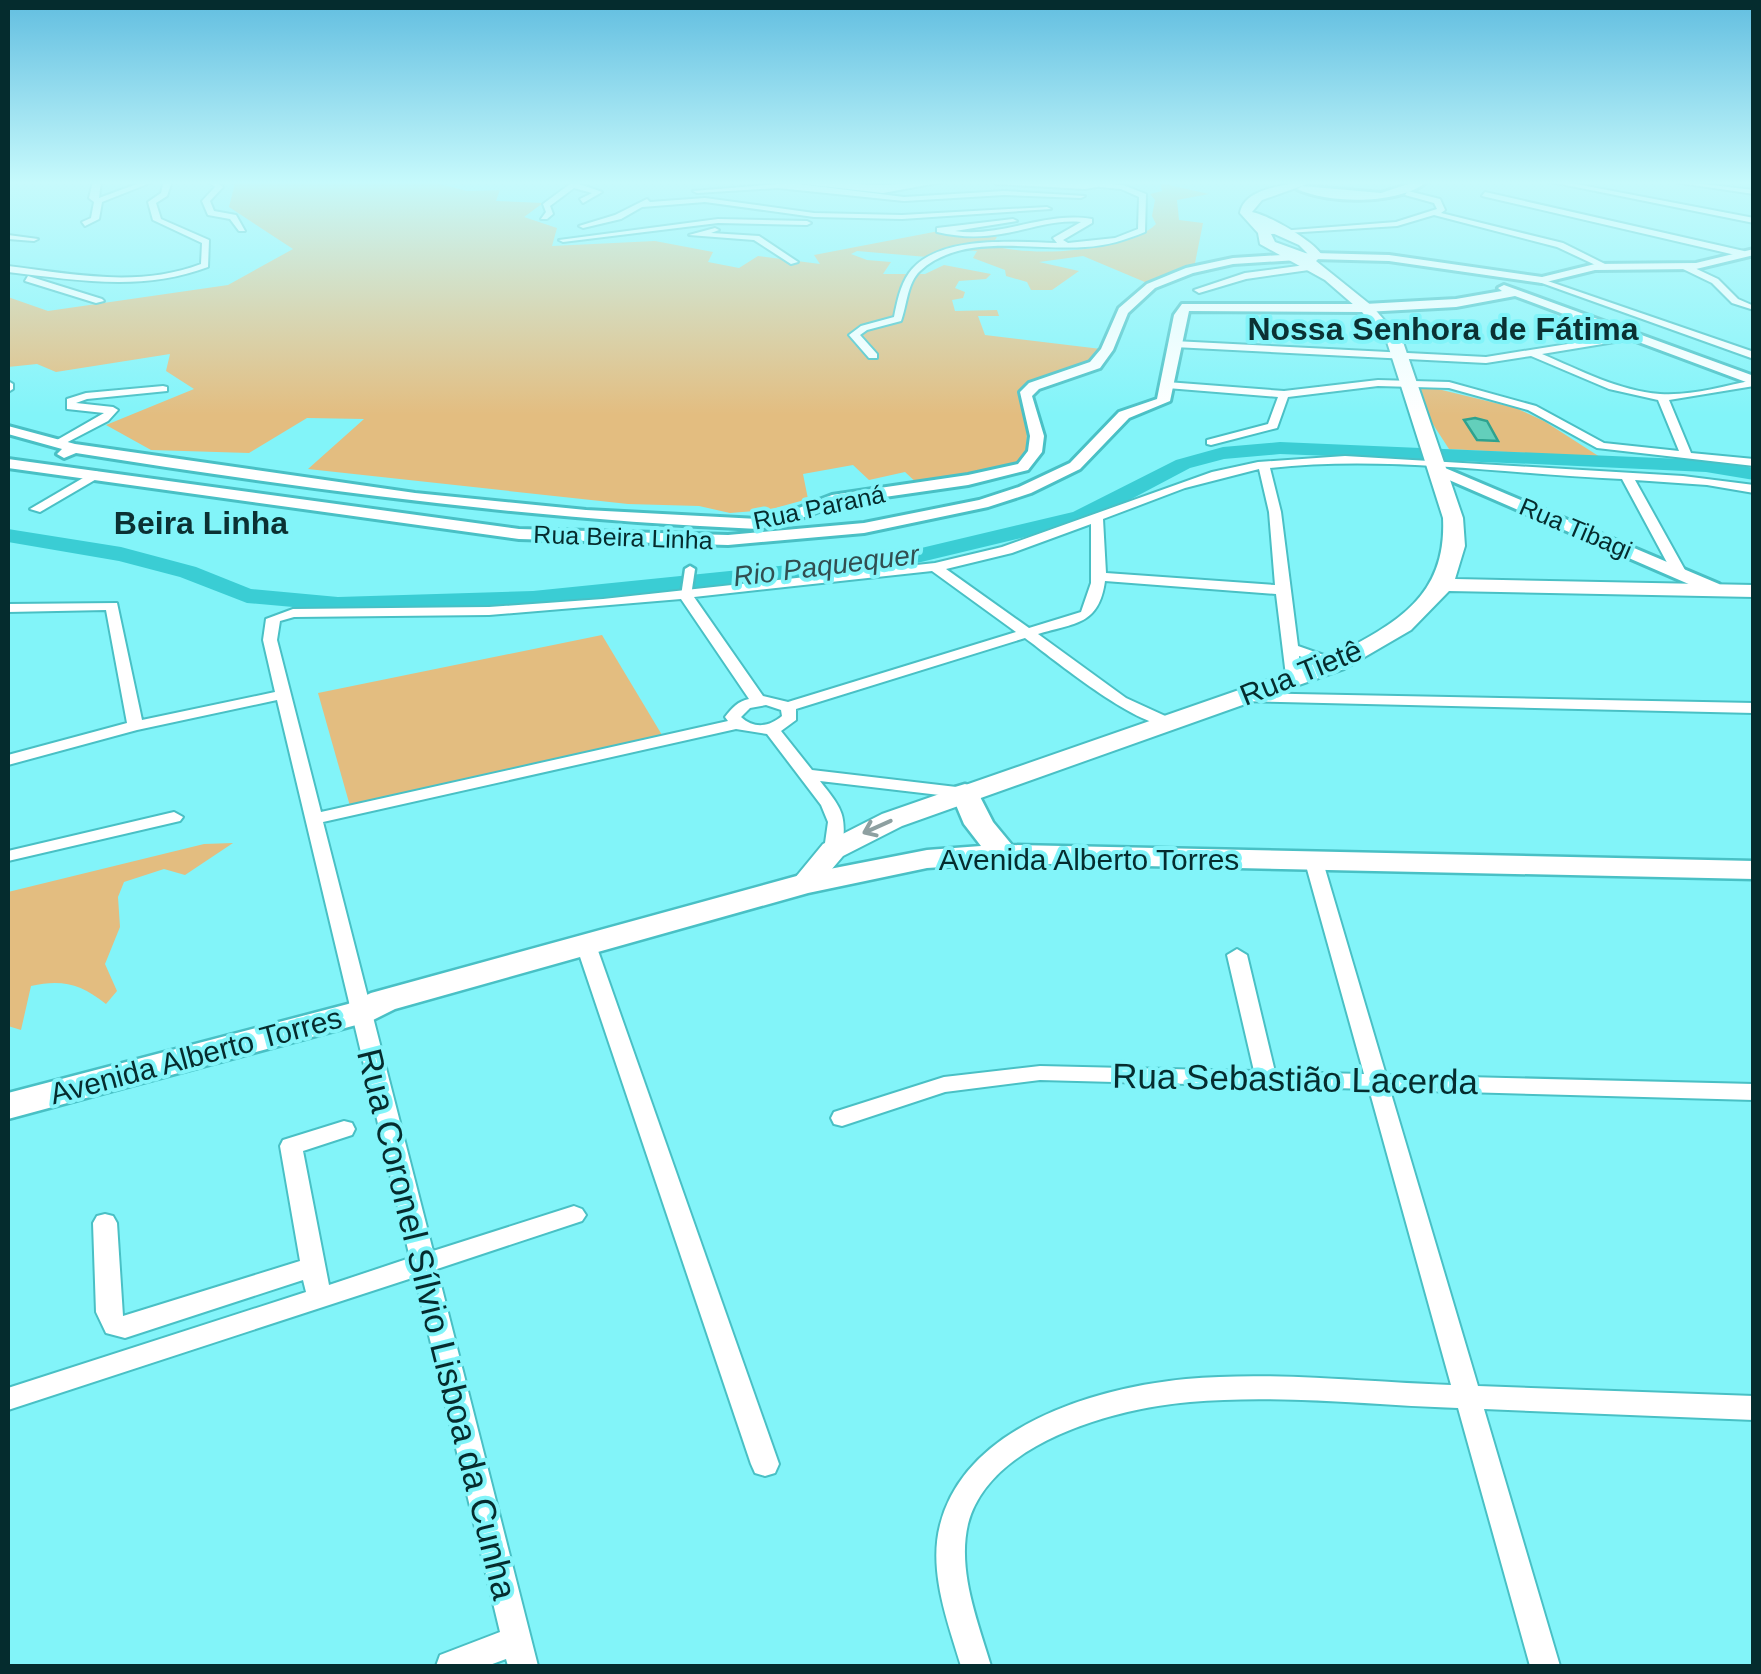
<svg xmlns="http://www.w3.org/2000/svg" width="1761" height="1674" font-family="Arial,sans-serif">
  <rect width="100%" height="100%" fill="#82f4f9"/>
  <g fill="#e3bd80">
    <path d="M232 181H429L467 191 500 190 496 201 543 203 524 217 557 228 552 246 655 241 713 252 708 262 739 268 758 256 820 264 814 255 939 231 997 237 992 245C1027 258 1129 252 1156 224L1152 216 1155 200 1150 194 1162 191 1160 183 1209 194 1177 200 1179 220 1203 223 1194 268 1152 285 1083 256 1039 262 1079 271 1052 290H1031L1027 282 1006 276 1005 270 973 258 977 251 966 250 939 258 857 251 851 254 867 260 891 262 883 274H925L944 265 991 274 986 279 959 281 955 288 965 292 963 298 952 300 955 311 997 310 999 316H978L985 335 1101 349C1083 377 1052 375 1028 396L1026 461 1010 469 919 485 905 472 869 480 853 465 803 474 808 499 768 510 730 513 699 506 628 504 308 469 364 419 307 418 249 453 151 450 106 425 194 389 166 371 170 354 56 372 37 364 8 367V297L48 311 228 285 293 249 229 207 235 183Z"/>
    <polygon points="1409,382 1516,408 1544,421 1600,457 1449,449 1412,392"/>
    <polygon points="602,635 662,735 350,806 318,693"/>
    <path d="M233 843 185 875 164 869 124 882 118 897 120 927 105 964 117 991 106 1004C81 984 62 979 31 986L21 1030 8 1026V892L204 844Z"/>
  </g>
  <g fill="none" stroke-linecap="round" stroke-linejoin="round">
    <polygon fill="#3acdd4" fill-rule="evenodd" points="1280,442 1706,460 1754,468 1754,480 1706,472 1535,464 1280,454 1224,459 1190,468 1088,522 896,568 533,605 435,611 338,611 247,603 180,577 119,561 8,542 8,529 121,547 196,567 251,589 338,597 533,591 896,554 1073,512 1176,460 1223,447"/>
  </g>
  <polygon fill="#63cfbb" stroke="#2ea28f" stroke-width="2.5" points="1475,418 1487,421 1498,441 1477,440 1464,420"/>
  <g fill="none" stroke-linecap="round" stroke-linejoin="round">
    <defs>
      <polygon id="pedestrian" points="690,566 695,569 691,596 686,599 681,596 685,569"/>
      <g id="minor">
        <polygon points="93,181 101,181 99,198 145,181 155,181 102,202 99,219 85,226 82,222 91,218 94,202 89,198"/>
        <path d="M164 181H172L167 196 156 203 161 219 209 240 208 267C142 292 76 280 8 272V266C73 274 138 288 201 264L202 243 153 220 148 202 161 193Z"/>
        <polygon points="207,181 215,181 223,187 210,201 214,211 236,215 245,231 239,231 230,219 208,215 202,201 215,187"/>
        <polygon points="574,181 582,181 579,184 602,192 583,203 580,199 592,193 574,188 550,206 553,214 547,219 541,219 546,212 543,204"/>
        <polygon points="1546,181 1560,181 1754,218 1754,223"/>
        <polygon points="1676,181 1754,190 1754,194 1680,183"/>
        <polygon points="791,183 904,197 1004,191 1085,196 1081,198 1004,195 904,201 778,188 697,193 693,191"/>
        <path d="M1100 183 1123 185 1146 194 1145 232C1125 240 1107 246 1085 247 1034 251 962 232 920 271 907 283 907 305 901 321L867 330 860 335 877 354V358H869L849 335 861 326 894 317C897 302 900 286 909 273 937 234 1015 242 1057 243L1053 238 1081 222C1054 219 1028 230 1001 234 979 238 959 237 937 232V228L1013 219 1017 221 955 231C1001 238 1045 211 1092 219V223L1063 240 1068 243 1115 238 1138 229 1139 197 1121 189 1100 187Z"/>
        <polygon points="1408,191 1440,199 1445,210 1441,213 1563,243 1611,267 1604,269 1557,247 1434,215 1397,226 1271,234 1267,232 1396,222 1437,209 1434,203 1405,195"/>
        <polygon points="1485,192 1744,251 1748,254 1744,257 1482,196"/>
        <polygon points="705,198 814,213 902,215 1047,207 1051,209 902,219 814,217 705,202 642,207 621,219 583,228 579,226 615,215 647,199 650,202"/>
        <polygon points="718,219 807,221 811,223 807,225 718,223 563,242 559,240"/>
        <polygon points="715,228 719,230 711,233 759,236 798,262 791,264 754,240 689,235"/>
        <polygon points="8,235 38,239 34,241 8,239"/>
        <polygon points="1313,264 1316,269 1246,279 1199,293 1194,290 1245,273"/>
        <polygon points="1686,264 1718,279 1738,299 1754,306 1754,310 1732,303 1712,283 1683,269"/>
        <polygon points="28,276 102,299 104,301 96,303 25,281"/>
        <polygon points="1539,278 1754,352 1754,359 1539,282"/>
        <path d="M1636 333 1639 334V338L1542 354C1580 370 1619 391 1660 394 1692 396 1723 386 1754 380V386L1669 400 1691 453 1754 459V466L1597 448 1528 410 1449 388 1378 386 1288 397 1277 428 1211 445 1207 444V440L1268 424 1278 397 1167 388 1162 385 1167 382 1284 391 1378 380 1449 382 1536 406 1604 443 1679 451 1658 400 1609 389 1531 356 1486 363 1174 347 1169 344 1174 341 1486 357Z"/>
        <polygon points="8,381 13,384 13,389 8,392"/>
        <polygon points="163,386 167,387 167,391 87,399 76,403 113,407 118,410 108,421 60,446 50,444 104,413 67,409 67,399 86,393"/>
        <path d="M1345 456 1683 476 1754 485V493L1707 485 1635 480 1685 570 1678 574 1671 570 1622 479C1505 474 1387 455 1270 468L1281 512 1298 646 1341 661V667H1331L1299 656 1300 681 1292 686 1287 684 1276 594 1105 581C1099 625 1075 623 1038 634L1126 698 1174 720 1176 723 1174 726C1139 730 1055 660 1025 638L796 709V720L781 731 812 770 965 788 973 793 965 798 820 781C842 809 847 814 842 850L833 855 824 850 828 822 821 805 767 734 736 729 323 822 433 1251 574 1206 582 1209 586 1215 582 1221 437 1269 538 1666H508L506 1659 487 1666H436L440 1655 500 1632 415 1277 8 1410V1388L306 1292 303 1280 125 1338 106 1333 96 1312 93 1223 97 1216 105 1214 113 1216 117 1223 123 1316 300 1261 280 1146 283 1140 344 1121 352 1123 355 1129 352 1135 303 1151 329 1285 410 1258 277 700 137 730 8 765V755L127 723 106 610 8 612V604L117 603 142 720 275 692 263 640 266 619 293 609 489 607 603 599 935 563 1002 547 1212 472 1258 462ZM1259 469 1269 512 1275 585 1106 573 1103 519 1185 488ZM1091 524V583L1081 612 1029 628 946 569 1012 553ZM932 571 1016 632 788 702 763 696 694 597ZM681 599 749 699C738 701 732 708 725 717L728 721 321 812 277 640 280 621 294 617 489 615ZM766 705 781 710 782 716C769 727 754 729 741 717L750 708Z"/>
        <polygon points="95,471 105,474 40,512 30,509"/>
        <polygon points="1244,693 1754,703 1754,713 1239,701 1236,698"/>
        <polygon points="174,812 183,817 180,821 8,861 8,851"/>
        <path d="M1314 857 1323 862 1386 1075 1754 1084V1100L1390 1090 1478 1386 1754 1396V1420L1484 1409 1560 1666H1530L1458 1408C1370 1405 1278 1394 1190 1402 1117 1408 989 1442 968 1524 957 1571 978 1622 991 1666H961C948 1623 928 1571 940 1525 965 1426 1095 1388 1186 1379 1272 1371 1365 1382 1451 1385L1369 1089 1040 1080 945 1092 842 1126 834 1124 831 1118 834 1112 944 1077 1040 1066 1254 1071 1227 955 1237 949 1247 955 1275 1072 1364 1074 1305 862Z"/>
        <polygon points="586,939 596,945 779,1464 775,1473 765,1476 755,1473 751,1464 576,945"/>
      </g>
      <g id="tertiary">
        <path d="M1417 181H1428C1399 205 1330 204 1297 189L1302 186 1381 193Z"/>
        <path d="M1754 249V255L1696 269 1595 270 1542 283 1389 261 1314 259 1233 264 1193 273 1155 288 1128 313 1113 350 1100 368 1039 389 1032 396 1044 436 1042 452 1028 470 968 485 836 504 797 520 758 529C529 519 303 489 76 453L64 458 57 454 62 449 8 434V426L75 444 415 493 586 510 758 519 786 513 832 495 968 475 1018 464 1028 451 1030 436 1020 392 1029 383 1090 362 1101 349 1119 308 1147 284 1186 268 1233 258 1314 253 1389 255 1542 277 1595 264 1696 263Z"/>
        <polygon points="1504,285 1754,376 1754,385 1515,296 1456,307 1365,312 1189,311 1170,401 1129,418 1080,469 1031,493 988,507 864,533 728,545 519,539 8,468 8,459 519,529 728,535 864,523 979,500 1019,487 1070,463 1119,412 1157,399 1174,315 1182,304 1365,304 1456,299 1502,291 1498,288"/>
        <polygon points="1438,465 1719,584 1722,588 1719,592 1707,592 1433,473 1433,467"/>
      </g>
      <g id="secondary">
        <polygon points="777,181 883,185 948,181 883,193"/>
        <polygon points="990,181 1132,181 1085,189 996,184"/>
        <path d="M1297 182 1307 184 1262 200 1252 212C1268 215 1311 239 1322 255L1316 261 1372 306 1403 342 1463 518 1465 546 1455 579 1754 585V597L1449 591 1411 630 1344 669 902 826 843 856 814 890H794L790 884 823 844 882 814 1328 659C1392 625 1447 600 1443 518L1387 342 1362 312 1325 280 1260 244 1258 233 1240 213C1244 190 1277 187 1297 182ZM1270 232 1299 245 1308 254 1275 242Z"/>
      </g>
      <polygon id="primary" points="965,784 975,787 993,822 1012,845 1754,861 1754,879 1003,863 927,868 808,893 395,1009 371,1021 8,1119 8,1093 348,1004 371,993 804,874 927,850 981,846 964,824 951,793 955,787"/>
    </defs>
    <use href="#pedestrian" stroke="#49c0c5" stroke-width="5"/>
    <use href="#minor" stroke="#49c0c5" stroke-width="4"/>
    <use href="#tertiary" stroke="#49c0c5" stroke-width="6"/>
    <use href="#secondary" stroke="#49c0c5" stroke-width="4"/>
    <use href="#primary" stroke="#49c0c5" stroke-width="5"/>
    <use href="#pedestrian" fill="#fff" fill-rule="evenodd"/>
    <use href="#minor" fill="#fff" fill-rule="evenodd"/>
    <use href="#tertiary" fill="#fff" fill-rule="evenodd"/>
    <use href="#secondary" fill="#fff" fill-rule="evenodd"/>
    <use href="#primary" fill="#fff" fill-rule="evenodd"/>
  </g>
  <defs><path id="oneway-shaft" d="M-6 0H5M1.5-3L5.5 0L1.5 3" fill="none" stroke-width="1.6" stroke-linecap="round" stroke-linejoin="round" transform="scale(2.5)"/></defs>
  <use stroke="#8ea0a1" href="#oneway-shaft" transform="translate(877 827) rotate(156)"/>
  <linearGradient id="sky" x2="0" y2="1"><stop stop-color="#62bee0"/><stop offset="0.44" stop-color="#c7fafc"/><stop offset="1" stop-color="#c7fafc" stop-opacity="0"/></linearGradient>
  <rect width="1761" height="415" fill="url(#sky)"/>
  <g text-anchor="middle" stroke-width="8" stroke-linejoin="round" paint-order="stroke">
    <g font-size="25" fill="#052c2e" stroke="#82f4f9">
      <text transform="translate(819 507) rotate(-12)" y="9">Rua Paraná</text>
      <text transform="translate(1576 528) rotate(23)" y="9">Rua Tibagi</text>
      <text transform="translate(623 537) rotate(2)" y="9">Rua Beira Linha</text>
    </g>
    <g font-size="28" font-style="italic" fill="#314f51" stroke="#82f4f9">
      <text transform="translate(826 565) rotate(-7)" y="10">Rio Paquequer</text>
    </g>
    <g font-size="30" fill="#052c2e" stroke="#82f4f9">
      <text transform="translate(1301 673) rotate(-22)" y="10">Rua Tietê</text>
      <text x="1089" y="870">Avenida Alberto Torres</text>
      <text transform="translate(196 1056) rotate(-15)" y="10">Avenida Alberto Torres</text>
    </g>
    <g font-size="32" font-weight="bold" fill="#0b3133" stroke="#82f4f9">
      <text x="1443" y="340">Nossa Senhora de Fátima</text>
      <text x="201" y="534">Beira Linha</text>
    </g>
    <g font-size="35" fill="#052c2e" stroke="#82f4f9">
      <text transform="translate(1295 1079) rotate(1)" y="12">Rua Sebastião Lacerda</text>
      <text transform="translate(437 1324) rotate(76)" y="12">Rua Coronel Sílvio Lisboa da Cunha</text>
    </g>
  </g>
  <rect width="1761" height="1674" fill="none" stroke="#052c2e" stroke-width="20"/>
</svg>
